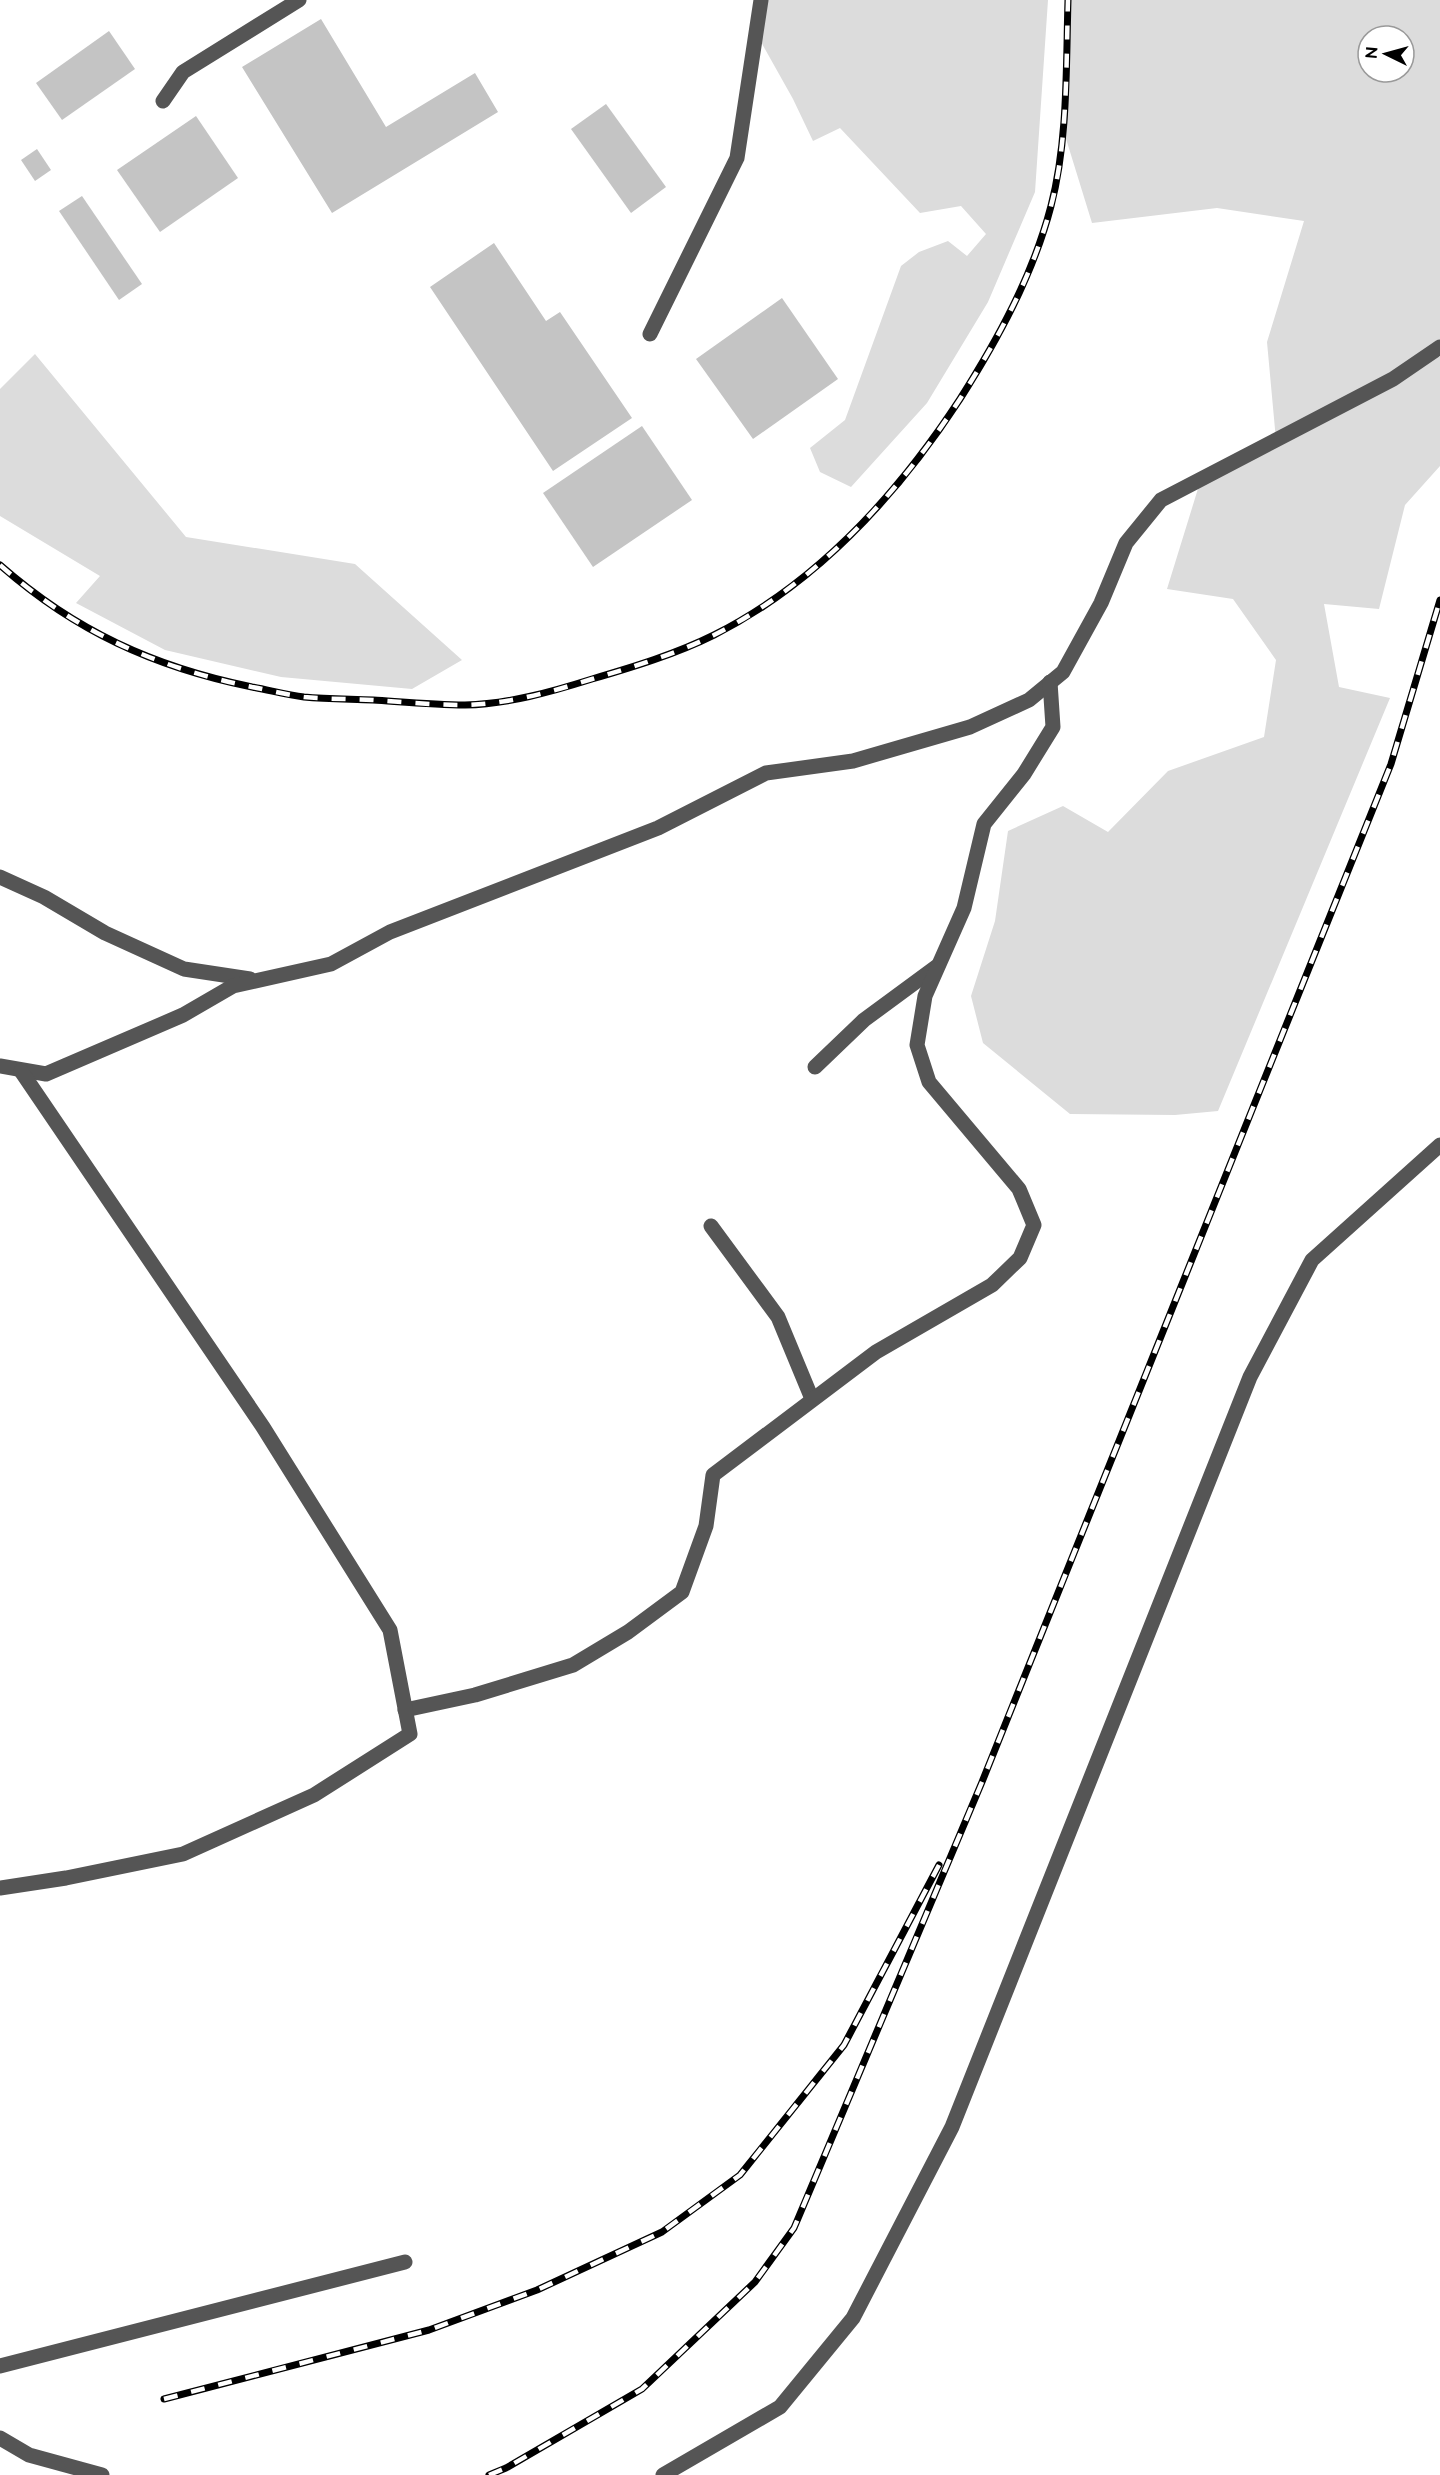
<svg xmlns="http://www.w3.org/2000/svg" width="1440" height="2475" font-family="Raleway,sans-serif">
  <rect width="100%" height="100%" fill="#fff"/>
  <g fill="#dcdcdc" fill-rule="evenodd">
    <polygon points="761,0 1048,0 1035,192 988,302 927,403 851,487 820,472 810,448 845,420 901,266 919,252 948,241 967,256 986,234 961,206 920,213 840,128 813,141 793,99 756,33"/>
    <path d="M1068 0H1440V347L1429 355 1440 357V466L1405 505 1379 609 1324 604 1339 687 1390 698 1218 1111 1175 1115 1070 1114 983 1043 971 996 995 921 1008 831 1063 806 1108 832 1168 771 1264 737 1276 660 1233 599 1167 589 1201 479 1276 440 1267 342 1304 221 1217 208 1092 223 1063 129ZM1368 36H1404V72H1368Z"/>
    <polygon points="35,354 186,537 355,564 462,660 412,689 281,677 165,650 76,603 100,576 0,516 0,389"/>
  </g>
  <g fill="#c4c4c4">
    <polygon points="321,19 386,127 475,73 498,112 332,213 242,67"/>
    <polygon points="109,31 135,69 62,120 36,83"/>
    <polygon points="606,104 666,187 631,213 571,129"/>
    <polygon points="196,116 238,178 160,232 117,170"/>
    <polygon points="37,149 51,170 35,181 21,160"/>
    <polygon points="82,196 142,284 119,300 59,211"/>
    <polygon points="494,243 546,321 560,312 632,418 553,471 430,287"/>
    <polygon points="782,298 838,379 753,439 696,359"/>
    <polygon points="642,426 692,500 593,567 543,493"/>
  </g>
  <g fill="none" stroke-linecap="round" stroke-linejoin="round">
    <g stroke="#555" stroke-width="15">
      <polyline points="163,101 183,72 299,0"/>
      <polyline points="650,334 737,158 761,0"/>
      <polyline points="0,877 44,897 105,933 184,969 250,979"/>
      <polyline points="0,1066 46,1074 183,1015 233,986 331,964 390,932 658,828 766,773 853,761 970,727 1029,700 1063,672 1101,603 1126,543 1161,500 1393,379 1440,347"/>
      <polyline points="815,1067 864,1020 936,967"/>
      <polyline points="711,1226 778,1317 812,1399"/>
      <polyline points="405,1710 475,1695 573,1665 628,1632 682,1592 706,1526 713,1475 876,1352 992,1285 1020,1258 1034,1225 1019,1189 929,1082 917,1045 925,996 964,908 984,824 1024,774 1053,727 1050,682"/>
      <polyline points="0,1888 66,1878 183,1854 314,1795 410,1734 390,1630 263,1427 21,1071"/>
      <polyline points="0,2366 405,2262"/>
      <polyline points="0,2438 29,2455 102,2475"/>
      <polyline points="663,2475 780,2407 853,2318 952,2127 1250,1377 1312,1260 1440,1145"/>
    </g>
    <defs>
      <g id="rail">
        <path d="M0 565C75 631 154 667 252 687 269 690 287 695 304 697 327 699 350 699 373 700 403 702 434 705 465 705 508 704 551 692 592 679 633 667 676 654 714 635 817 583 898 494 960 399 998 339 1033 275 1051 206 1068 141 1066 67 1068 0"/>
        <polyline points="164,2399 429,2330 537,2290 662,2232 740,2175 844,2045 939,1865"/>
        <polyline points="489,2475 506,2468 642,2389 755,2282 794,2228 982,1782 1391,764 1440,600"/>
      </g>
    </defs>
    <use href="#rail" stroke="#000" stroke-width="7"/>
    <use href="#rail" stroke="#fff" stroke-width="4.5" stroke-dasharray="14" stroke-linecap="butt"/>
  </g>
  <g transform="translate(1386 54) rotate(275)"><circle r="28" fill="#ffffff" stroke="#999999" stroke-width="1.5"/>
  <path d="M0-4.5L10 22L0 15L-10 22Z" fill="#000000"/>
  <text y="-9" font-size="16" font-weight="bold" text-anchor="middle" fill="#000000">N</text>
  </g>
</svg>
